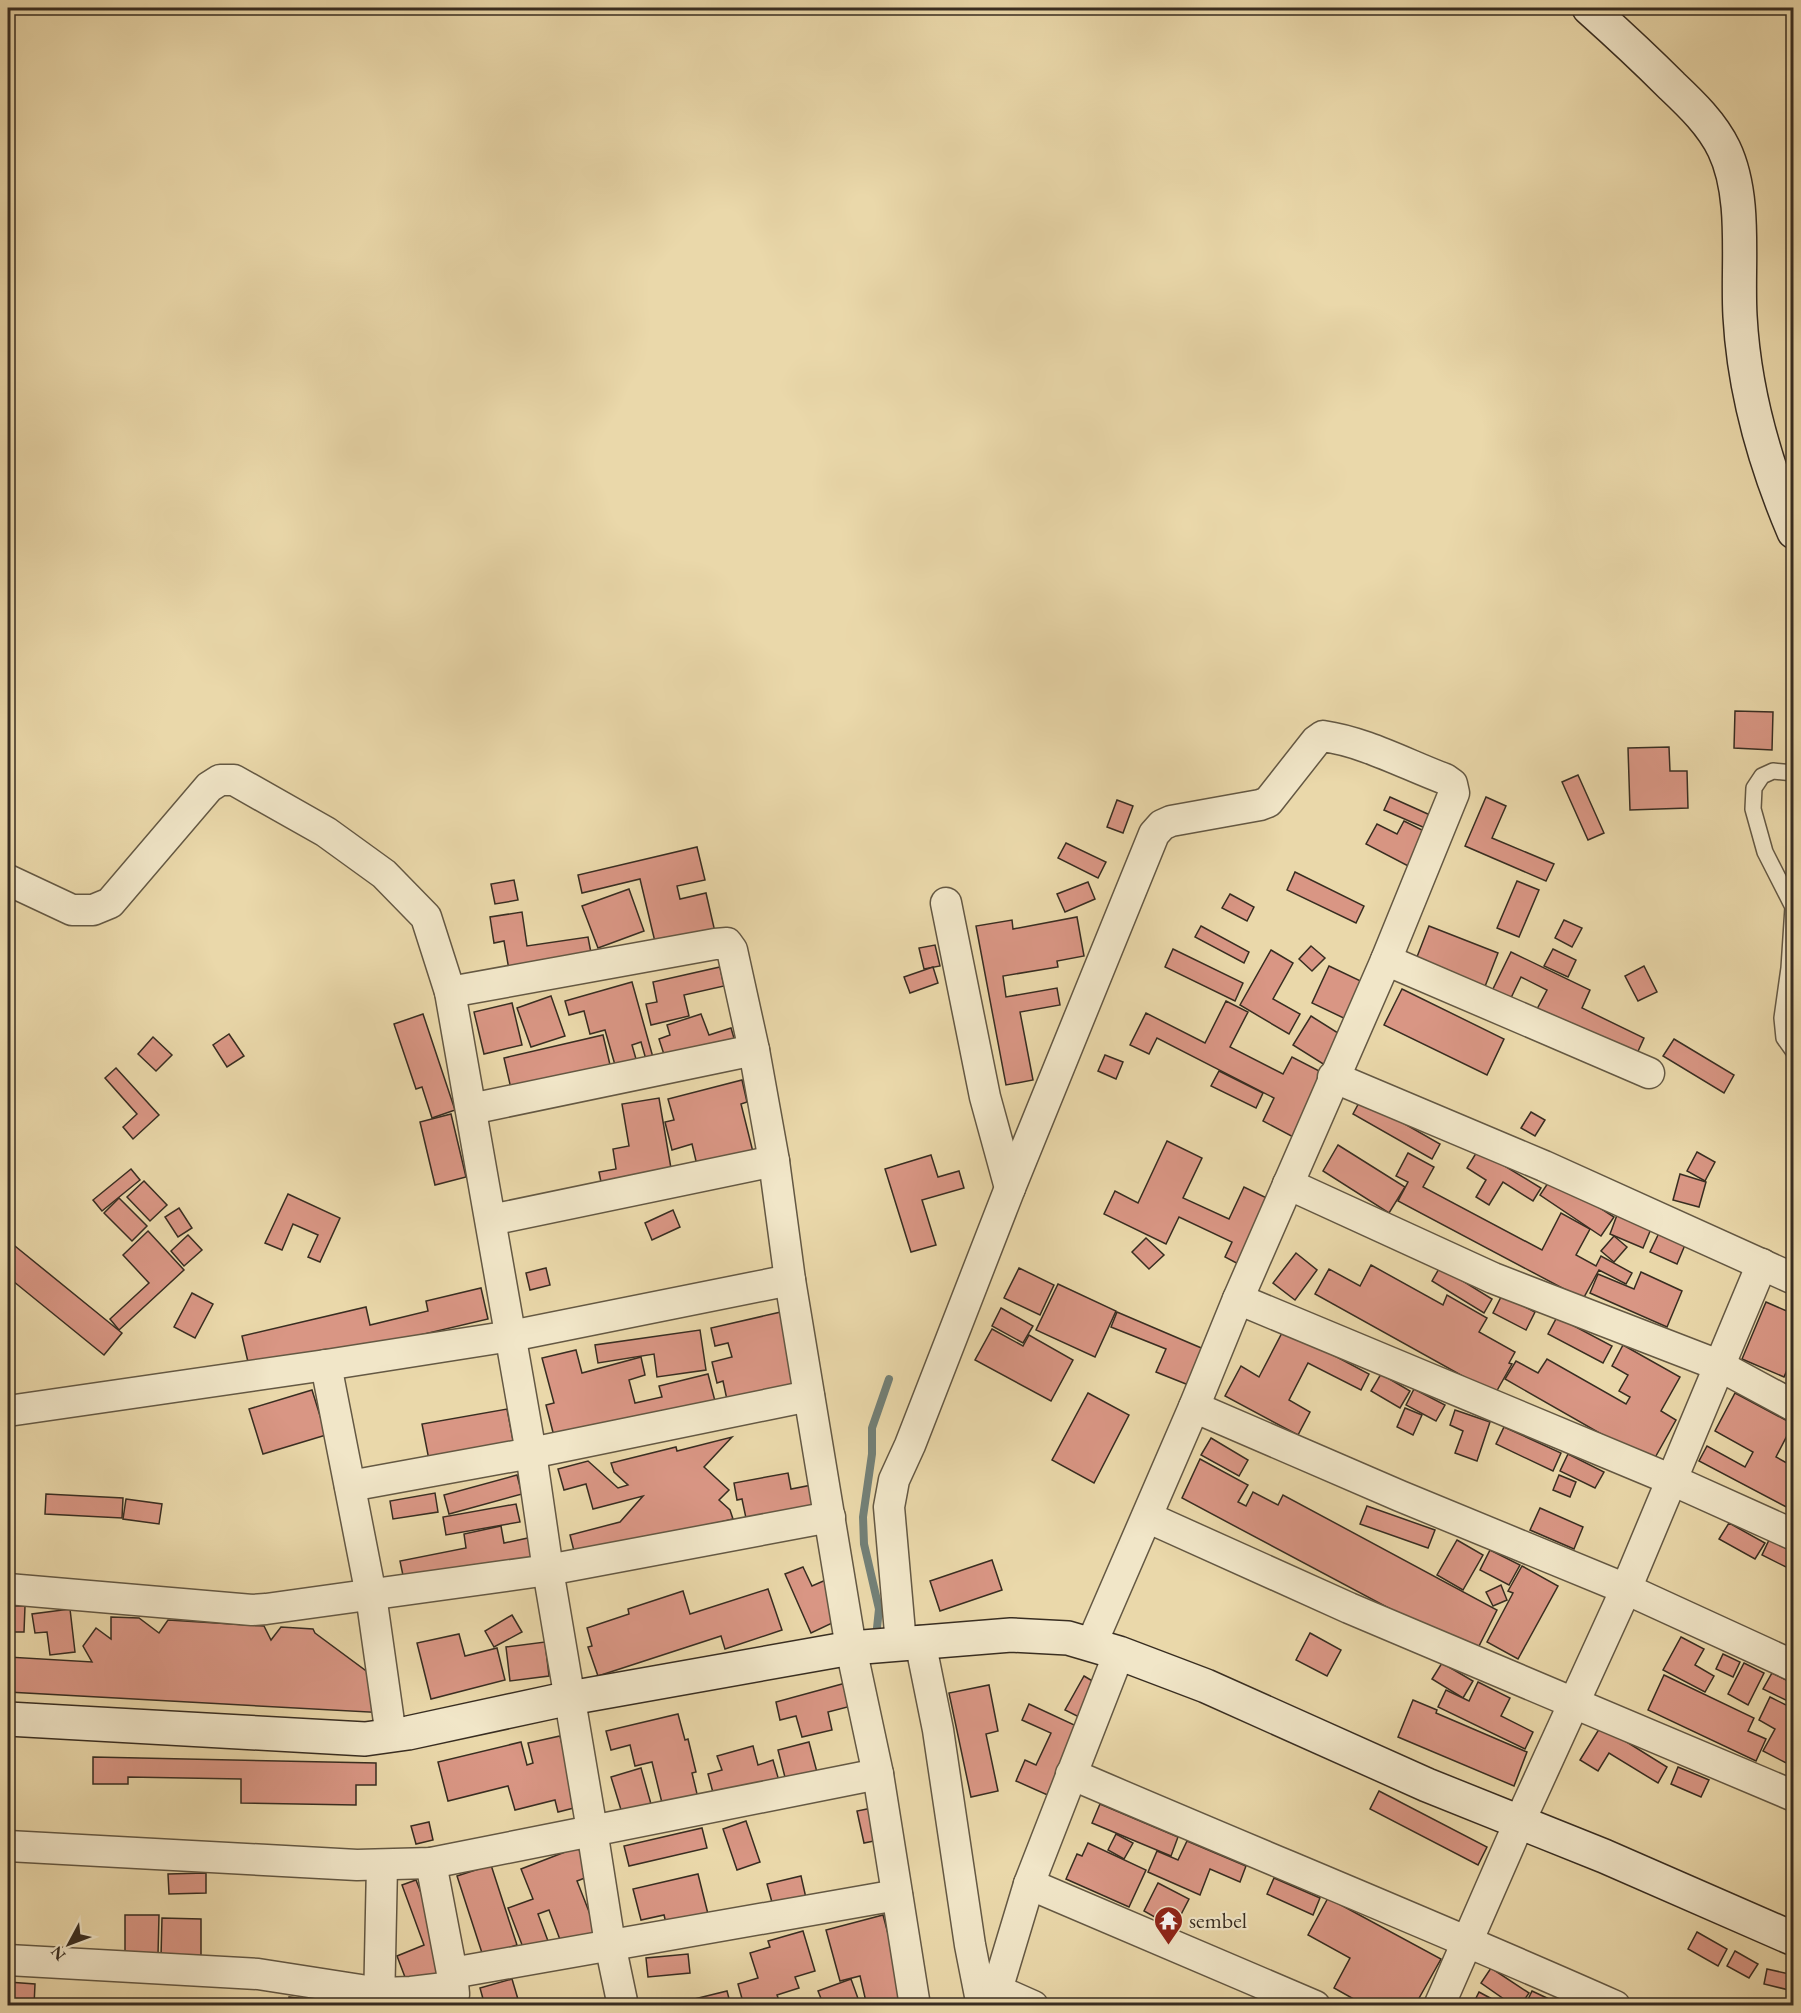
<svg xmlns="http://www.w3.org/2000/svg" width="1801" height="2013" font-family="'EB Garamond',serif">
  <rect width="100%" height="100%" fill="#ead8aa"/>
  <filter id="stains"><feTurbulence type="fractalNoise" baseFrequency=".00333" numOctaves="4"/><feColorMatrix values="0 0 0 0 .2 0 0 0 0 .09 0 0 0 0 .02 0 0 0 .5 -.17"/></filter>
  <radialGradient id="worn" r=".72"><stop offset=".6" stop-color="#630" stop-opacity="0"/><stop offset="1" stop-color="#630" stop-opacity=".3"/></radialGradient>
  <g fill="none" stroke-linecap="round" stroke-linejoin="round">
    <polyline stroke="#738077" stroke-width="8" points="877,1628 879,1609 864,1544 863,1517 872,1454 872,1428 889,1379"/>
  </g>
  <g fill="#d99684" stroke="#382d21" stroke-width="1.5">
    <polygon points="1735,711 1773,712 1772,750 1734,748"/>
    <polygon points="1669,747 1670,771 1687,771 1688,808 1630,810 1628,748"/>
    <polygon points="1578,775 1604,833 1588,840 1562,782"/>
    <polygon points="1390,797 1430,815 1425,828 1384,810"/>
    <polygon points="1486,797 1506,806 1492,838 1554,864 1546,881 1465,846"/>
    <polygon points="1117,800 1133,806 1123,833 1107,827"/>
    <polygon points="1404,821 1430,834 1412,868 1366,844 1377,824 1397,834"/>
    <polygon points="1066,843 1106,862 1098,878 1058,858"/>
    <polygon points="697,847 705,880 677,886 680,899 706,893 715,932 656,946 640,879 582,893 578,875"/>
    <polygon points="1295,872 1364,906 1356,923 1287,890"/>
    <polygon points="514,880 518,900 495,904 491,884"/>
    <polygon points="1517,881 1539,890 1519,937 1497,928"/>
    <polygon points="1088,882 1095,899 1065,912 1057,894"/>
    <polygon points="629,889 644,931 598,948 582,906"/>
    <polygon points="1230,894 1254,907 1247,921 1222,908"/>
    <polygon points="522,912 527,946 588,937 592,958 509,970 504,941 494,943 490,917"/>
    <polygon points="1077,917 1084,956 1057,961 1058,967 1003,976 1006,997 1057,988 1060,1005 1020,1012 1033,1080 1006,1085 976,926 1012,920 1013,929"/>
    <polygon points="1564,920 1582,928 1572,947 1555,938"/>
    <polygon points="1201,926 1249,952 1244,963 1195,937"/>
    <polygon points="1429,926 1498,953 1484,989 1415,962"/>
    <polygon points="935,945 940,966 924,969 919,948"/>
    <polygon points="1311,946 1325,958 1312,971 1299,959"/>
    <polygon points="1173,949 1243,983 1235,1001 1165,967"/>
    <polygon points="1553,949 1576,960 1568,977 1544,966"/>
    <polygon points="1271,950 1293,963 1273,999 1300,1014 1289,1034 1240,1005"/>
    <polygon points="1511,952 1590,990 1582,1008 1644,1038 1635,1058 1536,1011 1547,990 1521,977 1509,1002 1491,993"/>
    <polygon points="1329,966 1367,984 1350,1021 1312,1003"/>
    <polygon points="1644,966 1657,992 1638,1001 1625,976"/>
    <polygon points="720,967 724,986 684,995 689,1016 651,1025 646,1004 657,1002 653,982"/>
    <polygon points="933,967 938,983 910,993 904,977"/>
    <polygon points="632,982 654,1061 647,1063 641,1042 632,1045 638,1066 617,1072 605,1030 590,1034 584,1011 569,1015 565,1001"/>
    <polygon points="1402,989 1504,1039 1487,1075 1384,1025"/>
    <polygon points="551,996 565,1036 531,1047 517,1008"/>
    <polygon points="1226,1001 1248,1012 1230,1047 1283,1074 1292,1057 1329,1076 1297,1139 1263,1121 1274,1098 1157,1038 1149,1054 1130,1045 1146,1013 1205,1043"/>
    <polygon points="512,1003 522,1045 484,1054 474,1012"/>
    <polygon points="423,1014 455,1110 432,1118 422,1087 416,1089 394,1024"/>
    <polygon points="701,1014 709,1035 731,1028 736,1045 668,1067 659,1039 670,1035 667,1025"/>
    <polygon points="1311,1016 1346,1038 1328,1067 1293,1045"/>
    <polygon points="229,1034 244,1056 227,1067 213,1045"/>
    <polygon points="603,1035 611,1069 512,1093 504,1058"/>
    <polygon points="153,1037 172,1055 156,1071 138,1054"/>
    <polygon points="1674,1039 1734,1075 1724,1093 1663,1056"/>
    <polygon points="1105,1055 1123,1062 1116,1079 1098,1071"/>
    <polygon points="116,1068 159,1115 133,1139 123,1127 137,1114 105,1078"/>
    <polygon points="1219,1071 1263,1093 1256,1108 1211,1086"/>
    <polygon points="742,1080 747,1102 741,1104 756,1164 700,1178 692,1144 672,1150 665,1122 674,1120 668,1099"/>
    <polygon points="659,1098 673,1180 603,1192 599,1172 616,1169 613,1149 629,1146 622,1104"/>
    <polygon points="1361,1099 1440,1144 1432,1159 1353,1114"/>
    <polygon points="1531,1112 1545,1120 1535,1136 1521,1128"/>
    <polygon points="451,1114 466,1177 435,1185 420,1122"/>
    <polygon points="1167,1141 1202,1158 1183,1198 1229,1219 1244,1187 1275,1202 1244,1267 1225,1257 1232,1242 1179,1217 1166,1244 1104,1214 1115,1191 1138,1203"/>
    <polygon points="1338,1145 1405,1187 1389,1213 1323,1171"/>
    <polygon points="1478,1150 1541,1188 1533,1201 1503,1182 1489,1205 1476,1197 1486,1180 1467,1168"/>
    <polygon points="1697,1152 1715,1162 1705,1181 1687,1171"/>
    <polygon points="1408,1153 1434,1167 1423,1187 1542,1250 1561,1213 1590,1229 1576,1255 1596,1266 1601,1256 1632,1273 1626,1284 1599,1270 1583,1299 1398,1201 1408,1182 1396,1176"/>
    <polygon points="931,1155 938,1177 959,1171 964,1188 922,1200 936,1245 911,1252 885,1169"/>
    <polygon points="131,1169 140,1180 102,1211 93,1200"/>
    <polygon points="1680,1174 1706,1182 1699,1207 1673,1200"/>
    <polygon points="1552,1177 1614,1217 1601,1236 1540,1195"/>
    <polygon points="144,1181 167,1205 150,1221 127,1197"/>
    <polygon points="288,1194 340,1218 320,1262 308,1257 318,1235 293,1224 282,1250 265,1243"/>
    <polygon points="119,1198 147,1226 132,1241 104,1213"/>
    <polygon points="179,1208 192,1228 178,1237 165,1217"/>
    <polygon points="673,1210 680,1227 652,1240 645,1223"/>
    <polygon points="1617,1215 1651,1229 1643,1248 1610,1234"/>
    <polygon points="148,1231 184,1270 119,1330 110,1319 149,1283 123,1255"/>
    <polygon points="1659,1233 1685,1245 1677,1264 1650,1252"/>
    <polygon points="188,1235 202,1250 184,1266 171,1251"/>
    <polygon points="1614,1236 1627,1247 1614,1262 1601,1251"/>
    <polygon points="1146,1238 1164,1255 1149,1269 1132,1252"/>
    <polygon points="10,1242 122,1333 104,1355 8,1277 8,1245"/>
    <polygon points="1296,1253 1317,1270 1295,1300 1273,1283"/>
    <polygon points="1371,1265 1443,1305 1447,1295 1487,1318 1479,1332 1515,1352 1509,1363 1512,1364 1495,1394 1315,1294 1329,1269 1360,1286"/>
    <polygon points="1440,1267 1492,1299 1484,1313 1432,1281"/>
    <polygon points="546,1268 550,1285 530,1290 526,1273"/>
    <polygon points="1019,1268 1054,1285 1040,1315 1004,1298"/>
    <polygon points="1641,1272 1682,1291 1667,1327 1590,1293 1598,1274 1634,1289"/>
    <polygon points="1058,1284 1116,1311 1095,1357 1036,1330"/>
    <polygon points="481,1288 488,1319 251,1375 242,1336 366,1307 370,1325 428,1311 426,1301"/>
    <polygon points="192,1293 213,1304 195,1338 174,1327"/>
    <polygon points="1502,1295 1535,1312 1526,1330 1493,1313"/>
    <polygon points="1766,1302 1789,1312 1794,1302 1794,1354 1784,1377 1742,1359"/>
    <polygon points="1001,1308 1033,1326 1023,1343 992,1326"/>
    <polygon points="781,1312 800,1392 729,1409 723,1381 717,1383 712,1362 732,1357 728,1343 715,1346 711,1328"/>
    <polygon points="1117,1312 1206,1350 1191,1386 1156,1372 1166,1349 1111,1327"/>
    <polygon points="1557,1317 1612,1346 1603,1363 1548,1334"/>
    <polygon points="992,1329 1023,1346 1029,1335 1073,1360 1051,1401 975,1360"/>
    <polygon points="1284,1329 1369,1374 1361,1390 1308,1363 1289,1400 1310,1412 1298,1435 1225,1396 1241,1366 1259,1377"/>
    <polygon points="700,1330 706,1370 657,1377 654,1354 598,1363 595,1345"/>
    <polygon points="1623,1345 1680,1377 1661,1411 1676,1420 1652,1463 1505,1379 1516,1361 1538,1373 1547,1359 1626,1404 1630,1397 1619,1391 1628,1375 1612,1366"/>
    <polygon points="576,1350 582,1373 641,1357 645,1375 629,1380 635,1403 662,1397 659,1386 708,1374 716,1405 556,1444 546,1405 554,1403 542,1358"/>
    <polygon points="1381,1374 1410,1391 1400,1408 1371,1391"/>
    <polygon points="1414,1389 1445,1405 1436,1421 1406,1405"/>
    <polygon points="312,1390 326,1435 263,1454 249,1409"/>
    <polygon points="1088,1393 1129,1415 1094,1483 1052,1460"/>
    <polygon points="1735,1393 1793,1424 1776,1457 1794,1467 1794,1511 1699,1461 1707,1446 1745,1467 1753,1452 1715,1431"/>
    <polygon points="1405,1408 1422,1415 1413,1435 1397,1427"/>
    <polygon points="507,1409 514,1445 429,1460 422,1424"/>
    <polygon points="1455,1410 1490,1422 1477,1461 1455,1453 1463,1431 1450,1425"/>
    <polygon points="1504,1427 1561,1453 1553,1471 1496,1444"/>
    <polygon points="732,1437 704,1467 729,1490 719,1500 730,1510 733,1519 576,1559 570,1535 620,1522 643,1496 593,1509 586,1484 564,1490 558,1469 588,1461 618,1488 628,1485 614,1472 611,1463 676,1447 677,1451"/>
    <polygon points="1211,1438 1248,1460 1239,1476 1201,1455"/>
    <polygon points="1568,1454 1604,1472 1595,1488 1560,1471"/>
    <polygon points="1200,1459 1248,1485 1238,1502 1246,1506 1253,1492 1278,1505 1283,1495 1497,1610 1475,1654 1182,1498"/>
    <polygon points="788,1473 791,1489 817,1484 821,1509 747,1523 742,1499 737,1500 734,1483"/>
    <polygon points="517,1475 522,1494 449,1514 444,1495"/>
    <polygon points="1559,1475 1576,1482 1570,1497 1553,1490"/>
    <polygon points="435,1493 438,1512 393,1519 390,1501"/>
    <polygon points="46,1494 123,1498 122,1518 45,1514"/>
    <polygon points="126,1499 162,1504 159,1524 123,1519"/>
    <polygon points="516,1504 520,1522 446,1535 443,1517"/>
    <polygon points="1367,1506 1435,1530 1428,1548 1360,1524"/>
    <polygon points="1540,1508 1583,1527 1574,1549 1530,1530"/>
    <polygon points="1729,1523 1765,1543 1755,1559 1719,1539"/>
    <polygon points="501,1526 504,1543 528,1538 532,1559 405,1585 400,1561 466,1548 464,1534"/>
    <polygon points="1457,1540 1483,1555 1463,1590 1437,1575"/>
    <polygon points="1769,1540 1794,1552 1794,1571 1762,1555"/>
    <polygon points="1490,1550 1520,1565 1509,1585 1480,1570"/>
    <polygon points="992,1560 1002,1590 940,1611 930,1581"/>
    <polygon points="1522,1566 1558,1586 1518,1659 1487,1642 1513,1593 1508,1591"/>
    <polygon points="803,1567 812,1586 828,1579 845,1617 811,1633 785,1574"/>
    <polygon points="1501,1585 1507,1600 1493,1606 1486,1592"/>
    <polygon points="768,1589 782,1630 725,1649 721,1636 598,1676 588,1647 592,1646 587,1628 629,1614 628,1609 683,1591 690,1614"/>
    <polygon points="8,1606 25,1606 24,1632 9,1632 9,1648"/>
    <polygon points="70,1609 75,1652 50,1655 47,1632 35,1633 32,1614"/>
    <polygon points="512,1615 522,1632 494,1647 485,1631"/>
    <polygon points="111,1617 139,1618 159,1633 168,1620 264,1626 271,1640 281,1627 313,1629 315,1633 377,1679 387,1713 8,1692 8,1657 92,1662 83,1646 96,1628 111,1639"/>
    <polygon points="1310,1633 1341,1650 1327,1676 1296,1660"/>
    <polygon points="459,1634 465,1656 497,1648 505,1680 431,1699 417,1643"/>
    <polygon points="1681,1637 1704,1649 1695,1665 1714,1676 1705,1692 1663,1670"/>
    <polygon points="545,1642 549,1676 510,1681 506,1647"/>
    <polygon points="1723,1654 1740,1662 1733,1677 1716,1669"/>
    <polygon points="1442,1663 1473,1681 1463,1698 1432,1679"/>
    <polygon points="1744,1663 1764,1673 1748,1705 1728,1694"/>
    <polygon points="1772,1673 1794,1684 1794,1704 1763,1689"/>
    <polygon points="1664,1675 1754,1718 1748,1731 1766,1739 1756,1761 1648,1710"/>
    <polygon points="1084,1676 1101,1686 1083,1719 1065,1710"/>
    <polygon points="853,1681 859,1704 828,1712 832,1730 802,1737 796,1716 780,1720 776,1702"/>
    <polygon points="1478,1682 1510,1698 1501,1716 1533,1732 1525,1749 1438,1707 1446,1690 1469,1701"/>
    <polygon points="989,1685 998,1731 986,1734 998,1791 971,1797 949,1693"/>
    <polygon points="1770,1697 1794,1709 1794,1767 1763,1751 1775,1729 1759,1720"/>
    <polygon points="1413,1700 1437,1710 1436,1713 1527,1752 1514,1786 1398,1737"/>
    <polygon points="1029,1704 1083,1729 1052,1797 1016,1781 1025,1760 1036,1765 1051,1733 1022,1720"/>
    <polygon points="678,1714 685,1740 688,1739 696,1772 692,1773 698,1798 663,1807 652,1762 635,1766 630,1745 611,1750 606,1731"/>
    <polygon points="1601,1726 1667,1767 1658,1783 1609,1753 1598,1771 1580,1760"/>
    <polygon points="560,1736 578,1807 558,1812 555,1800 515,1810 508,1786 448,1801 438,1762 521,1742 527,1765 533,1763 528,1743"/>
    <polygon points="809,1742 818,1776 787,1785 778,1750"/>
    <polygon points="753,1746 758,1765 773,1760 779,1781 715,1800 708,1774 722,1770 717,1756"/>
    <polygon points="93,1757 376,1763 376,1785 356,1785 356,1805 241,1803 241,1779 128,1777 128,1784 93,1784"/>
    <polygon points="1678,1767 1709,1780 1701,1797 1671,1784"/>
    <polygon points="641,1768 651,1804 622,1813 611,1777"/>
    <polygon points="1379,1791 1487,1847 1478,1865 1370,1809"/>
    <polygon points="1100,1804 1178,1837 1171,1856 1092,1823"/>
    <polygon points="872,1808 879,1840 864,1843 857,1811"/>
    <polygon points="746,1821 760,1862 737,1870 723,1829"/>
    <polygon points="429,1822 433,1840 416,1844 411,1826"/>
    <polygon points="702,1828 707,1848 629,1866 624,1846"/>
    <polygon points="1116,1834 1133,1843 1124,1859 1108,1850"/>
    <polygon points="1187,1841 1246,1866 1240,1882 1210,1869 1200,1895 1148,1872 1157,1851 1178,1860"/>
    <polygon points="1088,1843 1146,1870 1129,1907 1066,1879 1077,1854 1082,1856"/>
    <polygon points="578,1847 590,1876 577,1881 597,1932 562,1945 549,1910 538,1914 548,1941 524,1950 508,1908 533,1899 521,1869"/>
    <polygon points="491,1865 517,1945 483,1956 457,1876"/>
    <polygon points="206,1873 206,1893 169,1894 168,1874"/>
    <polygon points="698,1874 708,1914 666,1923 664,1915 641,1920 633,1889"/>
    <polygon points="801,1876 806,1898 773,1906 767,1884"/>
    <polygon points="1274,1878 1320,1898 1313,1915 1267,1894"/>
    <polygon points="416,1880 454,1978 411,1993 397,1956 424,1945 402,1885"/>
    <polygon points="1158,1883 1189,1899 1174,1928 1144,1911"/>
    <polygon points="1328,1898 1441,1959 1418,2000 1426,2006 1366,2006 1334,1988 1350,1958 1308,1935"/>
    <polygon points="125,1915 159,1915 158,1955 125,1955"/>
    <polygon points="883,1915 905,1997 875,2006 867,2006 860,1976 840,1981 826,1930"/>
    <polygon points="162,1918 201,1919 201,1958 161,1957"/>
    <polygon points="803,1931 815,1971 795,1977 799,1988 777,1995 781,2006 744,2006 738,1984 758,1978 750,1953 770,1947 768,1941"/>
    <polygon points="1697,1932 1727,1949 1718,1966 1688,1949"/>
    <polygon points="1735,1951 1758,1964 1749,1978 1727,1966"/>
    <polygon points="688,1954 690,1973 648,1977 646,1958"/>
    <polygon points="1491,1968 1529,1993 1520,2006 1514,2006 1481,1983"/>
    <polygon points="1767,1969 1794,1975 1793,1991 1764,1984"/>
    <polygon points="512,1979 520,2006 485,2006 480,1988"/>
    <polygon points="851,1979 860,2004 855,2006 824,2006 818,1991"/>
    <polygon points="8,1982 35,1984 34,2006 13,2006 14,2001 8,2001"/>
    <polygon points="727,1991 731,2006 666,2006"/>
    <polygon points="1532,1991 1564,2006 1525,2006"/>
    <polygon points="1479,1992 1505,2006 1472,2006"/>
    <polygon points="289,1997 369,2006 288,2006"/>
  </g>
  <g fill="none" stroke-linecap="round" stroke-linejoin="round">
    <defs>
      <polyline id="lane" points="1794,773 1773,771 1762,776 1754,788 1753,809 1765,852 1793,907 1789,968 1782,1018 1784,1038 1794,1052"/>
      <g id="street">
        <polyline points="8,880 72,910 93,910 110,903 209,787 220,780 234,780 326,832 384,874 426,917 450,992 531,1453 548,1570 592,1830 610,1944 623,2006"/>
        <polyline points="946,903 985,1097 1010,1188"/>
        <polyline points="1386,960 1649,1073"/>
        <polyline points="450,992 715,944 727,943 732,950 754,1050 774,1161 790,1280 851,1648 878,1774 915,2006"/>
        <polyline points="1333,1077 1544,1166 1794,1279"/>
        <polyline points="471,1109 754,1050"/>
        <polyline points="1288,1184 1493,1278 1718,1365 1794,1406"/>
        <polyline points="491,1220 774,1161"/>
        <polyline points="1238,1299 1672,1480 1794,1535"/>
        <polyline points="326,1365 371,1595 391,1736"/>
        <polyline points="1194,1407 1400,1496 1626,1589 1794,1666"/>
        <polyline points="8,1411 326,1365 511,1336 790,1280"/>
        <polyline points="350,1486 531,1453 809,1396"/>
        <polyline points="1147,1517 1349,1608 1794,1796"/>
        <polyline points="8,1589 252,1610 266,1609 548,1570 830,1517"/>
        <polyline points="920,1641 938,1730 970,1945 982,2006"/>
        <path d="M901 1644 889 1507 894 1480 910 1445 1010 1188 1154 834 1162 825 1171 821 1260 805 1268 802 1316 741 1323 736C1365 742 1405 764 1445 779L1452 784 1454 793 1386 960 1238 1299 1194 1407 1091 1645"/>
        <path d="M1071 1774C1252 1852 1435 1926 1615 2006"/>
        <polyline points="8,1846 357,1865 431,1863 878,1774"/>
        <polyline points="431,1863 452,1973 454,1994"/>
        <polyline points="1029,1884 1315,2006"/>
        <polyline points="8,1960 258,1974 380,1993 411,1992 453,1987"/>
        <polyline points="452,1973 897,1895"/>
        <polyline points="979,1987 997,1990 1033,2006"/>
        <polyline points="997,1990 1029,1884 1119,1653"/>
        <polyline points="379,2006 382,1865"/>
        <polyline points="1439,2006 1519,1823 1626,1589 1762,1264"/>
      </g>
      <g id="secondary">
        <path d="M1589 8C1617 33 1645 59 1672 86 1691 104 1712 124 1724 149 1747 197 1737 264 1740 316 1744 390 1765 464 1794 532"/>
        <polyline points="8,1719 365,1739 408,1733 570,1698 851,1648 1011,1635 1068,1638 1119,1653 1206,1686 1427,1785 1604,1856 1794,1939"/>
      </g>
    </defs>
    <use href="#lane" stroke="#645843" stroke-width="18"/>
    <use href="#street" stroke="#645843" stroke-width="33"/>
    <use href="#secondary" stroke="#382d21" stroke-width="36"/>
    <use href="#lane" stroke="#f1e6c8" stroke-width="15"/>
    <use href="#street" stroke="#f1e6c8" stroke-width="30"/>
    <use href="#secondary" stroke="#f1e6c8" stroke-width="33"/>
  </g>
  <defs>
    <symbol id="temple-pin" viewBox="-11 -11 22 30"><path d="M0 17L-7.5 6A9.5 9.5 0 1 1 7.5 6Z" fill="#8f2418" stroke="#f1e6c8"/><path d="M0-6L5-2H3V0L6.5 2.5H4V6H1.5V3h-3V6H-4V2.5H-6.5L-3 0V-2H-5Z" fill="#fff"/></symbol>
  </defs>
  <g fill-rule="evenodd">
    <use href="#temple-pin" x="1152" y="1904" width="33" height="45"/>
  </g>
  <g text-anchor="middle" stroke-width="4.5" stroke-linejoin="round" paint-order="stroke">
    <g font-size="22" fill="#382d21" stroke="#f1e6c8" text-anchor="start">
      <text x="1189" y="1928">sembel</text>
    </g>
  </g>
  <rect width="1801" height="2013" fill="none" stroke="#ead8aa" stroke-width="30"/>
  <rect x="9" y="9" width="1783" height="1995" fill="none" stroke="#382d21" stroke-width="3"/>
  <rect x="15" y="15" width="1771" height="1983" fill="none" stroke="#382d21" stroke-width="1.5"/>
  <g transform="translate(69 1944) rotate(229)" stroke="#f1e6c8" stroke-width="4.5" paint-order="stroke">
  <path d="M0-4.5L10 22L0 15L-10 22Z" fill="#382d21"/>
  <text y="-9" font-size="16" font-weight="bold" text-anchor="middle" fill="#382d21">N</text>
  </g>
  <rect width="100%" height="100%" filter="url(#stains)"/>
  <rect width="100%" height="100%" fill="url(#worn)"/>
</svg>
